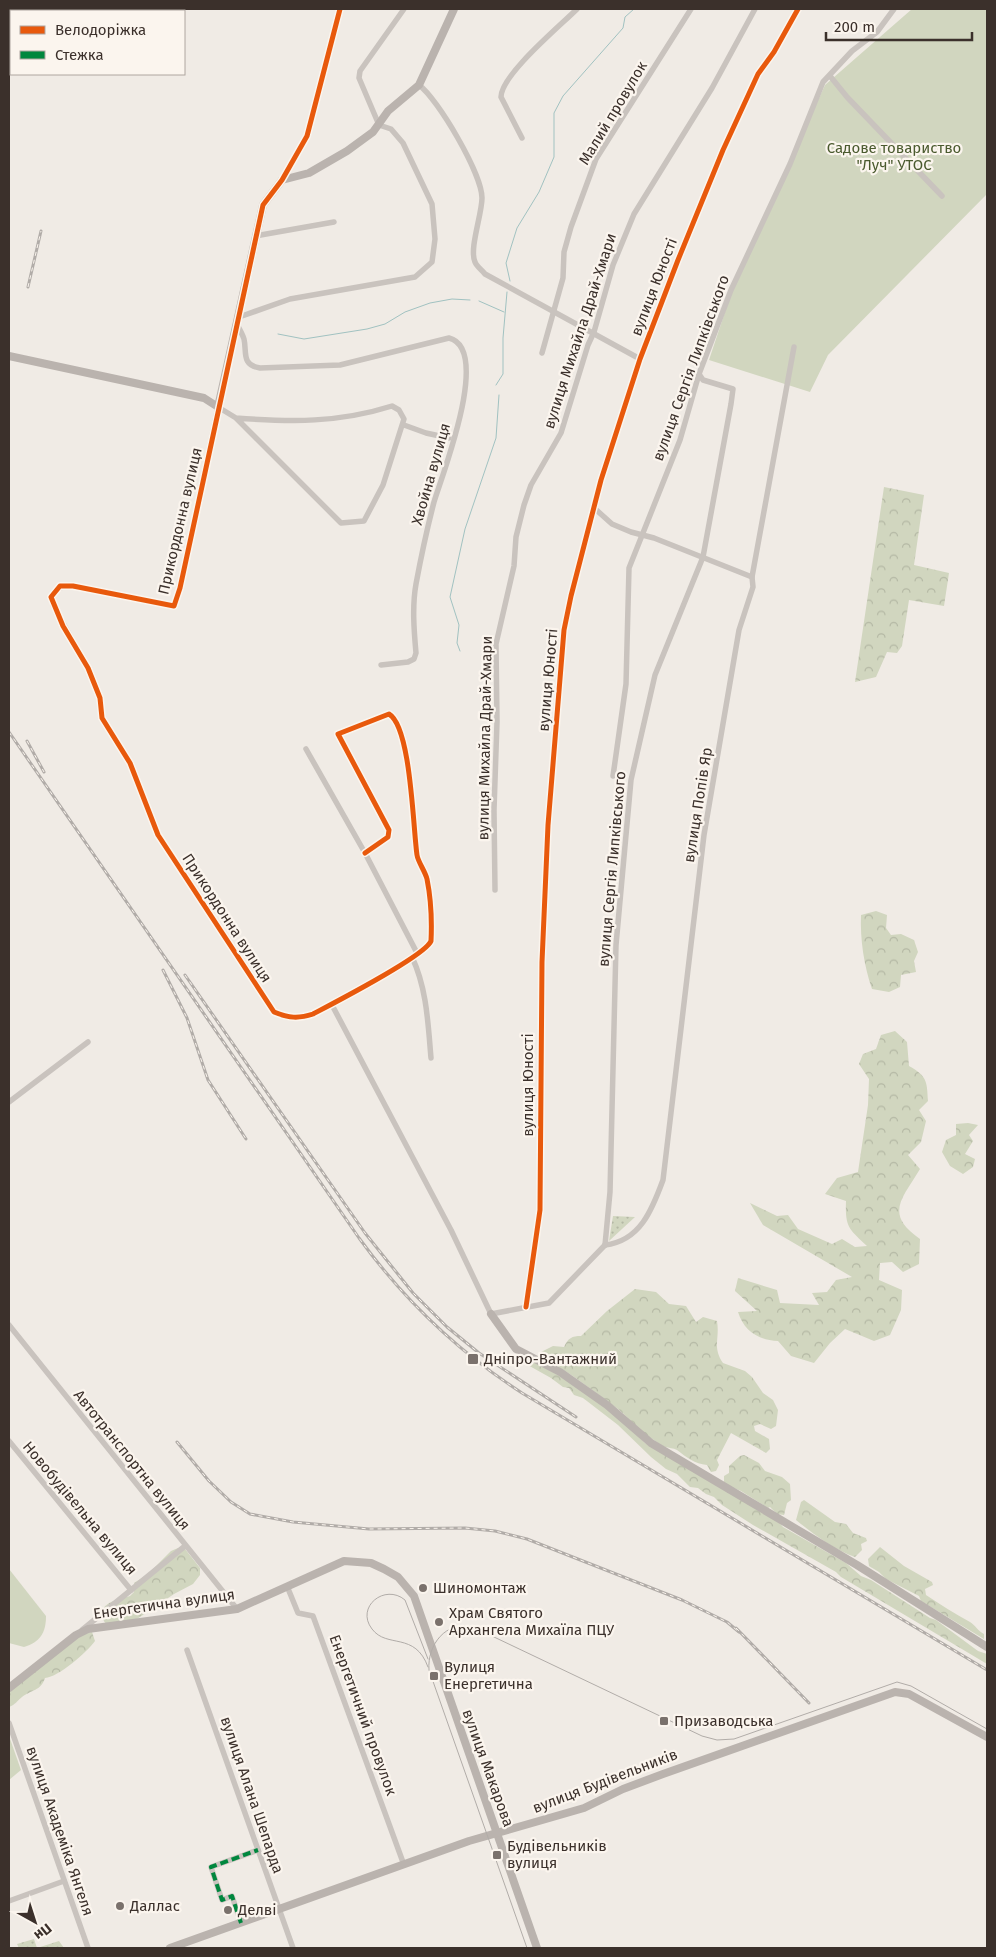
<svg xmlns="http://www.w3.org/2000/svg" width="996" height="1957" font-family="'Fira Sans',sans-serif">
  <defs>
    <pattern id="grass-dots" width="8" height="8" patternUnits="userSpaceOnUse" patternTransform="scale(1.25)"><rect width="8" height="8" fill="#d1d6bf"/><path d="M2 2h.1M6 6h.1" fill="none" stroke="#b4b8a4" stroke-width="1.8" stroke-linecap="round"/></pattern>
    <pattern id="forest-crowns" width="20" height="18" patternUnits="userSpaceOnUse" patternTransform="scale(1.25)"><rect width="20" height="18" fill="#d1d6bf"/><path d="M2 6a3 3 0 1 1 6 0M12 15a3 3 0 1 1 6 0" fill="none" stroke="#b4b8a4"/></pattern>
  </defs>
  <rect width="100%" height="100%" fill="#f0ebe5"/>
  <g fill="url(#grass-dots)">
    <polygon points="613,1216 635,1217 609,1241"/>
    <polygon points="34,1939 37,1948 59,1941 64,1948 19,1948 17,1944"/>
  </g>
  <g fill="url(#forest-crowns)">
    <polygon points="884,487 924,495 914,565 949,573 944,606 909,600 902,646 897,653 887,652 876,677 855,682"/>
    <path d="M876 911 887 915 886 928 891 935 901 934 914 940 918 952 914 961 916 972 901 975 900 987 889 992 872 989C864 966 860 939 861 915Z"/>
    <path d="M895 1031 907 1042 909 1066C927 1076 927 1081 928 1101L919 1110 926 1121 921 1142 908 1155 920 1169C902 1199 884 1214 920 1239L919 1264 903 1272 892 1262 880 1263 879 1280 902 1290 901 1310 890 1335 874 1341 845 1329 830 1343 814 1363 791 1356 778 1341C758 1340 744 1331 738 1312L757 1311 735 1291 738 1278 777 1290 780 1303 819 1305 812 1293 827 1292 836 1280 852 1277 763 1225 750 1203 777 1216 788 1215 798 1229 832 1244 842 1239 855 1247 867 1246C849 1229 845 1228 846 1201L825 1194 837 1178 858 1172 868 1105 869 1079 859 1064 863 1054 876 1049 881 1035Z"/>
    <polygon points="968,1123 978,1125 969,1135 973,1141 965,1154 975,1159 973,1167 963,1174 950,1166 942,1152 946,1140 956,1135 956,1124"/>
    <path d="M635 1289 656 1292 669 1304 686 1306 696 1322 703 1317 717 1321C720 1339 712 1347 723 1363L745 1371 752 1377 763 1393 773 1400 778 1410 776 1426 771 1429 760 1424 754 1426 755 1431 769 1439 770 1449 766 1453 731 1433 717 1460 719 1465 716 1471 711 1472 707 1465C695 1464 686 1457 677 1450 673 1448 669 1448 665 1447 660 1445 655 1440 649 1437 641 1433 627 1416 618 1409 593 1391 569 1371 542 1358L539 1353 553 1346 564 1347C568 1338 572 1336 581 1336L607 1311Z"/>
    <polygon points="516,1355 523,1356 558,1375 588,1394 623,1422 645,1443 778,1521 783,1527 846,1563 861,1576 871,1580 930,1618 936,1620 978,1651 987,1654 987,1664 841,1577 836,1572 753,1525 722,1505 714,1497 706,1494 698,1488 690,1487 677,1474 666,1469 651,1457 618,1425 583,1398 574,1395 569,1388 563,1387 551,1378 517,1359"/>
    <polygon points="744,1455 759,1463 765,1471 782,1477 790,1484 791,1500 787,1503 784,1515 777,1514 770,1507 768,1508 741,1491 724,1484 724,1476 729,1473 729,1466 740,1456"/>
    <path d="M804 1500 835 1522 846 1524 853 1533 866 1538 867 1541 861 1544 862 1550 855 1557C836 1551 812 1533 796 1520L801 1502Z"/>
    <path d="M880 1547 904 1566 932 1582 933 1585 925 1589 926 1595C941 1605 955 1614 970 1622 975 1625 978 1631 984 1634V1639L921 1601 919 1596 886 1579 879 1572 869 1566 868 1559Z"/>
    <path d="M178 1548 185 1549 200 1568V1575L193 1584 174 1594 137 1619C124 1619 101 1638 102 1609 112 1599 118 1600 130 1596L134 1592V1583L148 1574 171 1551Z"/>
    <path d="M92 1632 95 1641C87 1652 59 1677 45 1678 41 1691 31 1690 22 1697 16 1702 16 1704 9 1707V1685L67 1638Z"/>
  </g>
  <g fill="#d1d6bf">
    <polygon points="912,9 987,9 987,194 828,355 810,392 709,360 733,288 825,85"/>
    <path d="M9 1569 46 1616C46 1633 40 1642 24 1647L9 1643Z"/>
    <polygon points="9,1736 21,1770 9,1780"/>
  </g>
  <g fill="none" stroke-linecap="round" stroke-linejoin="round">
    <g stroke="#a1c2c1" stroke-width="1">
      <polyline points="510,281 506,263 517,228 539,192 554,157 554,113 563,96 623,28 625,17 634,9"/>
      <polyline points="479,301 504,312"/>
      <polyline points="278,334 304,339 367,329 385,324 405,312 430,303 452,299 470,300"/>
      <polyline points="496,385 503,374 503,338 507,292"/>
      <polyline points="460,651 457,643 459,625 450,597 465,529 496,438 499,395"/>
    </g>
    <g stroke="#c9c3be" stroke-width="5.5">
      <polyline points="830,76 847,97 942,196"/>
      <path d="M419 85C438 99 482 174 482 198 482 214 469 249 475 262 477 267 482 270 485 274L640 359"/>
      <path d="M522 138 501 97C501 75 560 26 577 9"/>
      <polyline points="282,180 307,136 340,9"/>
      <polyline points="255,236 334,222"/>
      <polyline points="238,315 242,316 290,299 415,277 432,262 435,239 432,204 403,143 391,129 379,125 359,78 360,71 404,9"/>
      <path d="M236 323C239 328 242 333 244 339 247 352 241 365 260 368L340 365 449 338C492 349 442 475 434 502 427 529 421 557 416 584 412 606 414 631 416 653L414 659 408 662 381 665"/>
      <polyline points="542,353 563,278 564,252 571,227 596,159 691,9"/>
      <path d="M236 418C292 422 338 423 392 406L399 410 404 419 383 485 364 521 341 523 236 418 218 407 180 588 174 606 73 586C60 586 50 589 53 605L88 668 100 698 102 718 130 763 158 835 274 1012C289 1018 298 1019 313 1014 332 1004 425 956 431 941 432 920 431 899 427 879 425 871 418 862 417 855 413 828 411 727 389 714L338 734 389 830 388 837 365 853"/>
      <polyline points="404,425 426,433 449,438"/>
      <polyline points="593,507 612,524 631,532 654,538 752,577"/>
      <polyline points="306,749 365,853 417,953"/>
      <polyline points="613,776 626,684 629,568 680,440 699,374 731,290 790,164 823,82 852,51 877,32 894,9"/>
      <polyline points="495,890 494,810 497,722 496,644 514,566 516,537 524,505 531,485 561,433 588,345 594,332 613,265 634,214 712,88 755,9"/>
      <path d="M412 957C427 989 428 1024 431 1058"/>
      <polyline points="332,1005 451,1230 491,1314 549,1303 605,1245"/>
      <polyline points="9,1102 88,1042"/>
      <path d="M605 1245C640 1241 652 1210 663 1180L704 835 739 630 753 587 752 577 794 347"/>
      <polyline points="605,1245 610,1192 616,945 631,780 655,675 703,557 731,404 733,389 703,380 699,374"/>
      <polyline points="526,1307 540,1210 542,962 548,825 564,630 571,596 601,480 640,359 678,260 723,150 758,74 774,52 798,9"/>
      <polyline points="9,1325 237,1609"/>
      <polyline points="9,1441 131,1590"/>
      <polyline points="287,1586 298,1613 313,1616 404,1865"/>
      <polyline points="82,1630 185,1546"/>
      <polyline points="187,1650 293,1948"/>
      <polyline points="9,1723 88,1948"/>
      <polyline points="9,1901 64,1881"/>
      <polyline points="241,1923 232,1896 222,1900 211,1867 258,1850"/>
    </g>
    <g stroke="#bab3ae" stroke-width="8">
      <polyline points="9,356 204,398 218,407 263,205 282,180 309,173 347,151 373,132 388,111 419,85 454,9"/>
      <polyline points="491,1314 516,1349 560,1372 607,1405 651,1443 857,1565 987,1647"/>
      <polyline points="9,1688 76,1635 88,1629 237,1609 344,1561 371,1563 384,1569 398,1577 414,1596 537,1948"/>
      <polyline points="170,1948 469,1841 584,1808 623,1789 663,1774 895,1692 909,1694 987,1737"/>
    </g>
    <g stroke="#b1aca8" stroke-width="1">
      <path d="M428 1667C415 1631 387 1649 372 1629 355 1607 385 1583 405 1600L428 1659"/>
      <path d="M527 1948 429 1670C427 1645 446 1620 473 1627L702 1736 717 1740 734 1739 897 1682 911 1686 987 1729"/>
    </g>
    <defs>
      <g id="rail">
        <polyline points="28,287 41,231"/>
        <path d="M9 732 359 1238C404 1300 457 1351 522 1393L987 1670"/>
        <polyline points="27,741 44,772"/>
        <polyline points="163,970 187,1018 208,1080 246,1139"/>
        <polyline points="185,975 365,1233 413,1293 447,1327 479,1353 576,1417"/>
        <polyline points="177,1442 209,1481 231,1502 250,1514 293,1522 369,1529 465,1528 495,1531 527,1539 682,1600 727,1622 739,1632"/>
        <polyline points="736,1628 809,1703"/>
      </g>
    </defs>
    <use href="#rail" stroke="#b1aca8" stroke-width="3"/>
    <use href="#rail" stroke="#fbf5ee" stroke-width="1" stroke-dasharray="4" stroke-linecap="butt"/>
    <polyline stroke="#00873e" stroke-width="4" stroke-dasharray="8 4" stroke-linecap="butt" points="241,1923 232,1896 222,1900 211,1867 258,1850"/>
    <defs>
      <g id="cycleway">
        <path d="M340 9 307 136 282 180 263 205 180 588 174 606 73 586H60L51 597 63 626 88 668 100 698 102 718 130 763 158 835 274 1012C289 1018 298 1019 313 1014 332 1004 425 956 431 941 432 920 431 899 427 879 425 871 418 862 417 855 413 828 411 727 389 714L338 734 389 830 388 837 365 853"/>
        <polyline points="526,1307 540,1210 542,962 548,825 564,630 571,596 601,480 640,359 678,260 723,150 758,74 774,52 798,9"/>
      </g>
    </defs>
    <use href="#cycleway" stroke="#fbf5ee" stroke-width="8"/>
    <use href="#cycleway" stroke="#e8590c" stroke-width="5"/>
  </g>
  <g fill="#7a716c" stroke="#fbf5ee" stroke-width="2">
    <rect x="467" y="1353" width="12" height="12" rx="2.5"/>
    <circle cx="423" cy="1588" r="5"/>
    <circle cx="439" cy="1622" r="5"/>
    <rect x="429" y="1671" width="10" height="10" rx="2.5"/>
    <rect x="659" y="1716" width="10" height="10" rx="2.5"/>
    <rect x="492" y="1850" width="10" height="10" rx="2.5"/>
    <circle cx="120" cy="1906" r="5"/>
    <circle cx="228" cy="1910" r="5"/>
  </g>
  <g text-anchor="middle" stroke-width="4.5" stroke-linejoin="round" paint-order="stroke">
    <g font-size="15" fill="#3b302b" stroke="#fbf5ee">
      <text transform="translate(613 113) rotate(-59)" y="5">Малий провулок</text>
      <text transform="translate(654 287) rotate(-69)" y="5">вулиця Юності</text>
      <text transform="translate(580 331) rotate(-72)" y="5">вулиця Михайла Драй-Хмари</text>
      <text transform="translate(691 368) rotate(-70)" y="5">вулиця Сергія Липківського</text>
      <text transform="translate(431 474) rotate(-74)" y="5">Хвойна вулиця</text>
      <text transform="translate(180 521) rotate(-77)" y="5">Прикордонна вулиця</text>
      <text transform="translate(548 680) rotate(-85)" y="5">вулиця Юності</text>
      <text transform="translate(485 738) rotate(-89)" y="5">вулиця Михайла Драй-Хмари</text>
      <text transform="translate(698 805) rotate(-81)" y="5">вулиця Попів Яр</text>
      <text transform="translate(612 869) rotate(-85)" y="5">вулиця Сергія Липківського</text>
      <text transform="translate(227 918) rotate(57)" y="5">Прикордонна вулиця</text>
      <text transform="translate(528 1085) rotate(-90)" y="5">вулиця Юності</text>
      <text transform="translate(132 1460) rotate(51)" y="5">Автотранспортна вулиця</text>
      <text transform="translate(80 1508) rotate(50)" y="5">Новобудівельна вулиця</text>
      <text transform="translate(164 1604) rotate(-8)" y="5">Енергетична вулиця</text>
      <text transform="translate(363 1715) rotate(70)" y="5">Енергетичний провулок</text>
      <text transform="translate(488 1768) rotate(70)" y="5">вулиця Макарова</text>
      <text transform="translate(605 1781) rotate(-21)" y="5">вулиця Будівельників</text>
      <text transform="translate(252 1795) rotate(71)" y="5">вулиця Алана Шепарда</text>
      <text transform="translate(60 1831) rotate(71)" y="5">вулиця Академіка Янгеля</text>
    </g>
    <g font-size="15" fill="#4a5a2e" stroke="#fbf5ee">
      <text x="894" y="153">Садове товариство<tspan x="894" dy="17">"Луч" УТОС</tspan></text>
    </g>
    <g font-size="15" fill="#3b302b" stroke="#fbf5ee" text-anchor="start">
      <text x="484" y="1364">Дніпро-Вантажний</text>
      <text x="433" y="1593">Шиномонтаж</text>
      <text x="449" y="1618">Храм Святого<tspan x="449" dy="17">Архангела Михаїла ПЦУ</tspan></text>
      <text x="444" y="1672">Вулиця<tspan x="444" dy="17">Енергетична</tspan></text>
      <text x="674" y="1726">Призаводська</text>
      <text x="507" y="1851">Будівельників<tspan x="507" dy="17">вулиця</tspan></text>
      <text x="130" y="1911">Даллас</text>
      <text x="238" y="1915">Делві</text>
    </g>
  </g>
  <rect width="996" height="1957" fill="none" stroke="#3b302b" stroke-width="20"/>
  <rect x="10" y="10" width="175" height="65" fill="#fbf5ee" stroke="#aea6a0"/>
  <rect x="20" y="26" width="25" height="8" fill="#e8590c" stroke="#aea6a0"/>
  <text x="55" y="35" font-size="15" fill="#3b302b">Велодоріжка</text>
  <rect x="20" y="51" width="25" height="8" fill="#00873e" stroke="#aea6a0"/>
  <text x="55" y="60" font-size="15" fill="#3b302b">Стежка</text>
  <g transform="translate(35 1922) rotate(141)" stroke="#fbf5ee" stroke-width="4" paint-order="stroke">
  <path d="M0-4L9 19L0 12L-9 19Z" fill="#3b302b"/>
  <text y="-8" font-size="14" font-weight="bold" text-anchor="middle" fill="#3b302b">Пн</text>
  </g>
  <path d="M826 32v8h146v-8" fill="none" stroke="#3b302b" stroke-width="2.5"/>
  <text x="834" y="32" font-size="15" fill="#3b302b" stroke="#fbf5ee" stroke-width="4" paint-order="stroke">200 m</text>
</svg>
